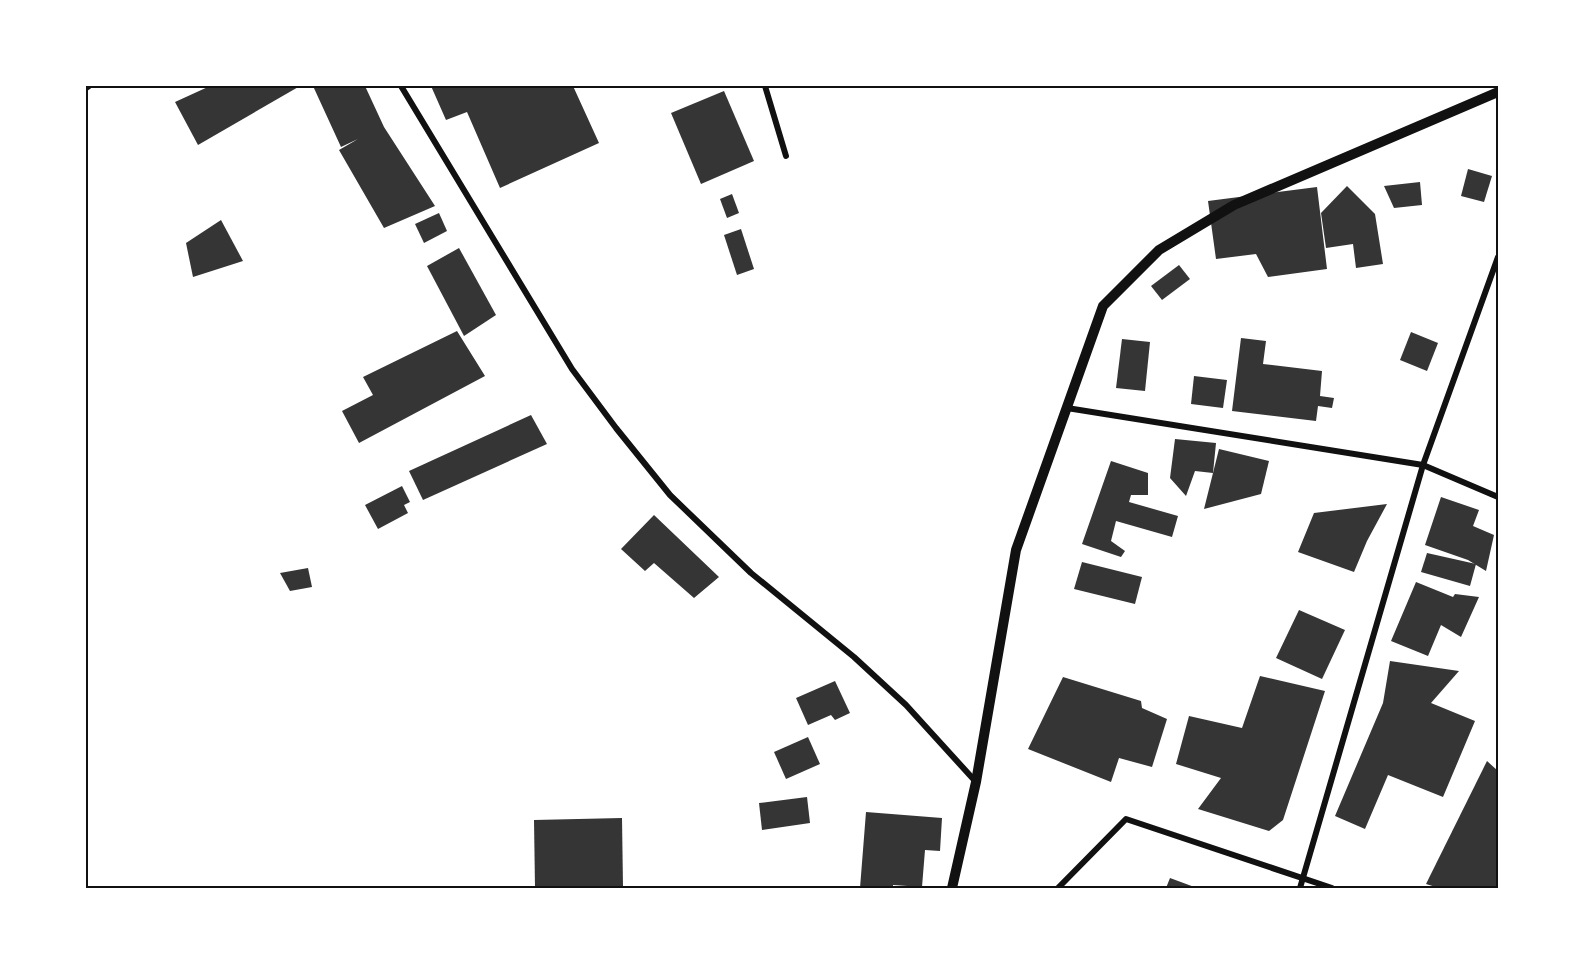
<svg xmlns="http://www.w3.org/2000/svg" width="1584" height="974" font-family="'DejaVu Sans',sans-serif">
  <rect width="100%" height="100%" fill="#fff"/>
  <g fill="#353535">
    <polygon points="210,86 300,86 198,145 175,102"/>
    <polygon points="313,86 365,86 384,127 435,206 384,228 339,150 358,139 341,147"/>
    <polygon points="431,86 573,86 599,143 500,188 467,112 446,120"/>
    <polygon points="724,91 754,161 701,184 671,113"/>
    <polygon points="1468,169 1492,176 1484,202 1461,196"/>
    <polygon points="1420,182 1422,205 1394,208 1384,186"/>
    <polygon points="1347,186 1375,214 1383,264 1356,268 1353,244 1326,248 1321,213"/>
    <polygon points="1317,187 1327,269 1268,277 1256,254 1216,259 1208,201"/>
    <polygon points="732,194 739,213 727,218 720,199"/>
    <polygon points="439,213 447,231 424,243 415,224"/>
    <polygon points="221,220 243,261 193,277 186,243"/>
    <polygon points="741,229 754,269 737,275 724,235"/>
    <polygon points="459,248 496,315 464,336 427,266"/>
    <polygon points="1179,265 1190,279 1162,300 1151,286"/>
    <polygon points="457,331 485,376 359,443 342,411 373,395 363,377"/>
    <polygon points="1411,332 1438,343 1427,371 1400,360"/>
    <polygon points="1241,338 1266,341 1263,364 1322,371 1320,396 1334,398 1332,408 1318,406 1316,421 1232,411"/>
    <polygon points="1122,339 1150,342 1145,391 1116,388"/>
    <polygon points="1194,376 1227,380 1223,408 1191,404"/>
    <polygon points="531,415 547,444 423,500 409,471"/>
    <polygon points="1175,439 1216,443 1213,473 1195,471 1186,496 1170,478"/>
    <polygon points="1219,449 1269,461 1261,494 1204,509"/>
    <polygon points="1111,461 1148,473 1148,495 1131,495 1129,502 1178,516 1172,537 1116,521 1111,541 1125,551 1121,557 1082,544"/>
    <polygon points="402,486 410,502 404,505 408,513 378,529 365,505"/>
    <polygon points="1441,497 1479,510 1473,526 1494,535 1486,571 1468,560 1425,545"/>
    <polygon points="1387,504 1367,541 1354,572 1298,552 1314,513"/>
    <polygon points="654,515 719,577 694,598 654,563 645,571 621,549"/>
    <polygon points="1427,553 1476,564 1470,586 1421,572"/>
    <polygon points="1082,562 1142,577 1135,604 1074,589"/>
    <polygon points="308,568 312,587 290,591 280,573"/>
    <polygon points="1416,582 1453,597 1455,594 1479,597 1461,637 1441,625 1428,656 1391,641"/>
    <polygon points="1299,610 1345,630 1322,679 1276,658"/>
    <polygon points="1390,661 1459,671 1431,703 1475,721 1443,797 1388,775 1365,829 1335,816 1383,703"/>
    <polygon points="1260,676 1325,691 1283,820 1269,831 1198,809 1221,778 1176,764 1189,716 1242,728"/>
    <polygon points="1063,677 1141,701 1142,708 1167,719 1152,767 1119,758 1111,782 1028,749"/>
    <polygon points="835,681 850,713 835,720 831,715 808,725 796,698"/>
    <polygon points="808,737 820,764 786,779 774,752"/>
    <polygon points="1487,761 1498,771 1498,888 1439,888 1426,884"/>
    <polygon points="807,797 810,823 762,830 759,803"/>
    <polygon points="866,812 942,818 940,851 925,850 922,887 893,885 893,888 860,888"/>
    <polygon points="622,818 623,887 535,888 534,820"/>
    <polygon points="1170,878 1197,888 1166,888"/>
  </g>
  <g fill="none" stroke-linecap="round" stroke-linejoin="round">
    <g stroke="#111" stroke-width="6">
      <polyline points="401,86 572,369 616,428 670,495 751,573 854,657 906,705 976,782"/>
      <polyline points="765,86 786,156"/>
      <polyline points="86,88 89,86"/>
      <polyline points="1067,408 1423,465 1498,497"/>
      <polyline points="1058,888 1126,819 1332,888"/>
      <polyline points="1300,888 1423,465 1498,257"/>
    </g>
    <polyline stroke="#111" stroke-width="10" points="952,888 976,782 1016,550 1103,306 1159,250 1234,205 1498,92"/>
  </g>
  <rect width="1584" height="974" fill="none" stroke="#ffffff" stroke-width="174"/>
  <rect x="87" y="87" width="1410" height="800" fill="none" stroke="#111" stroke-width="2"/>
</svg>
